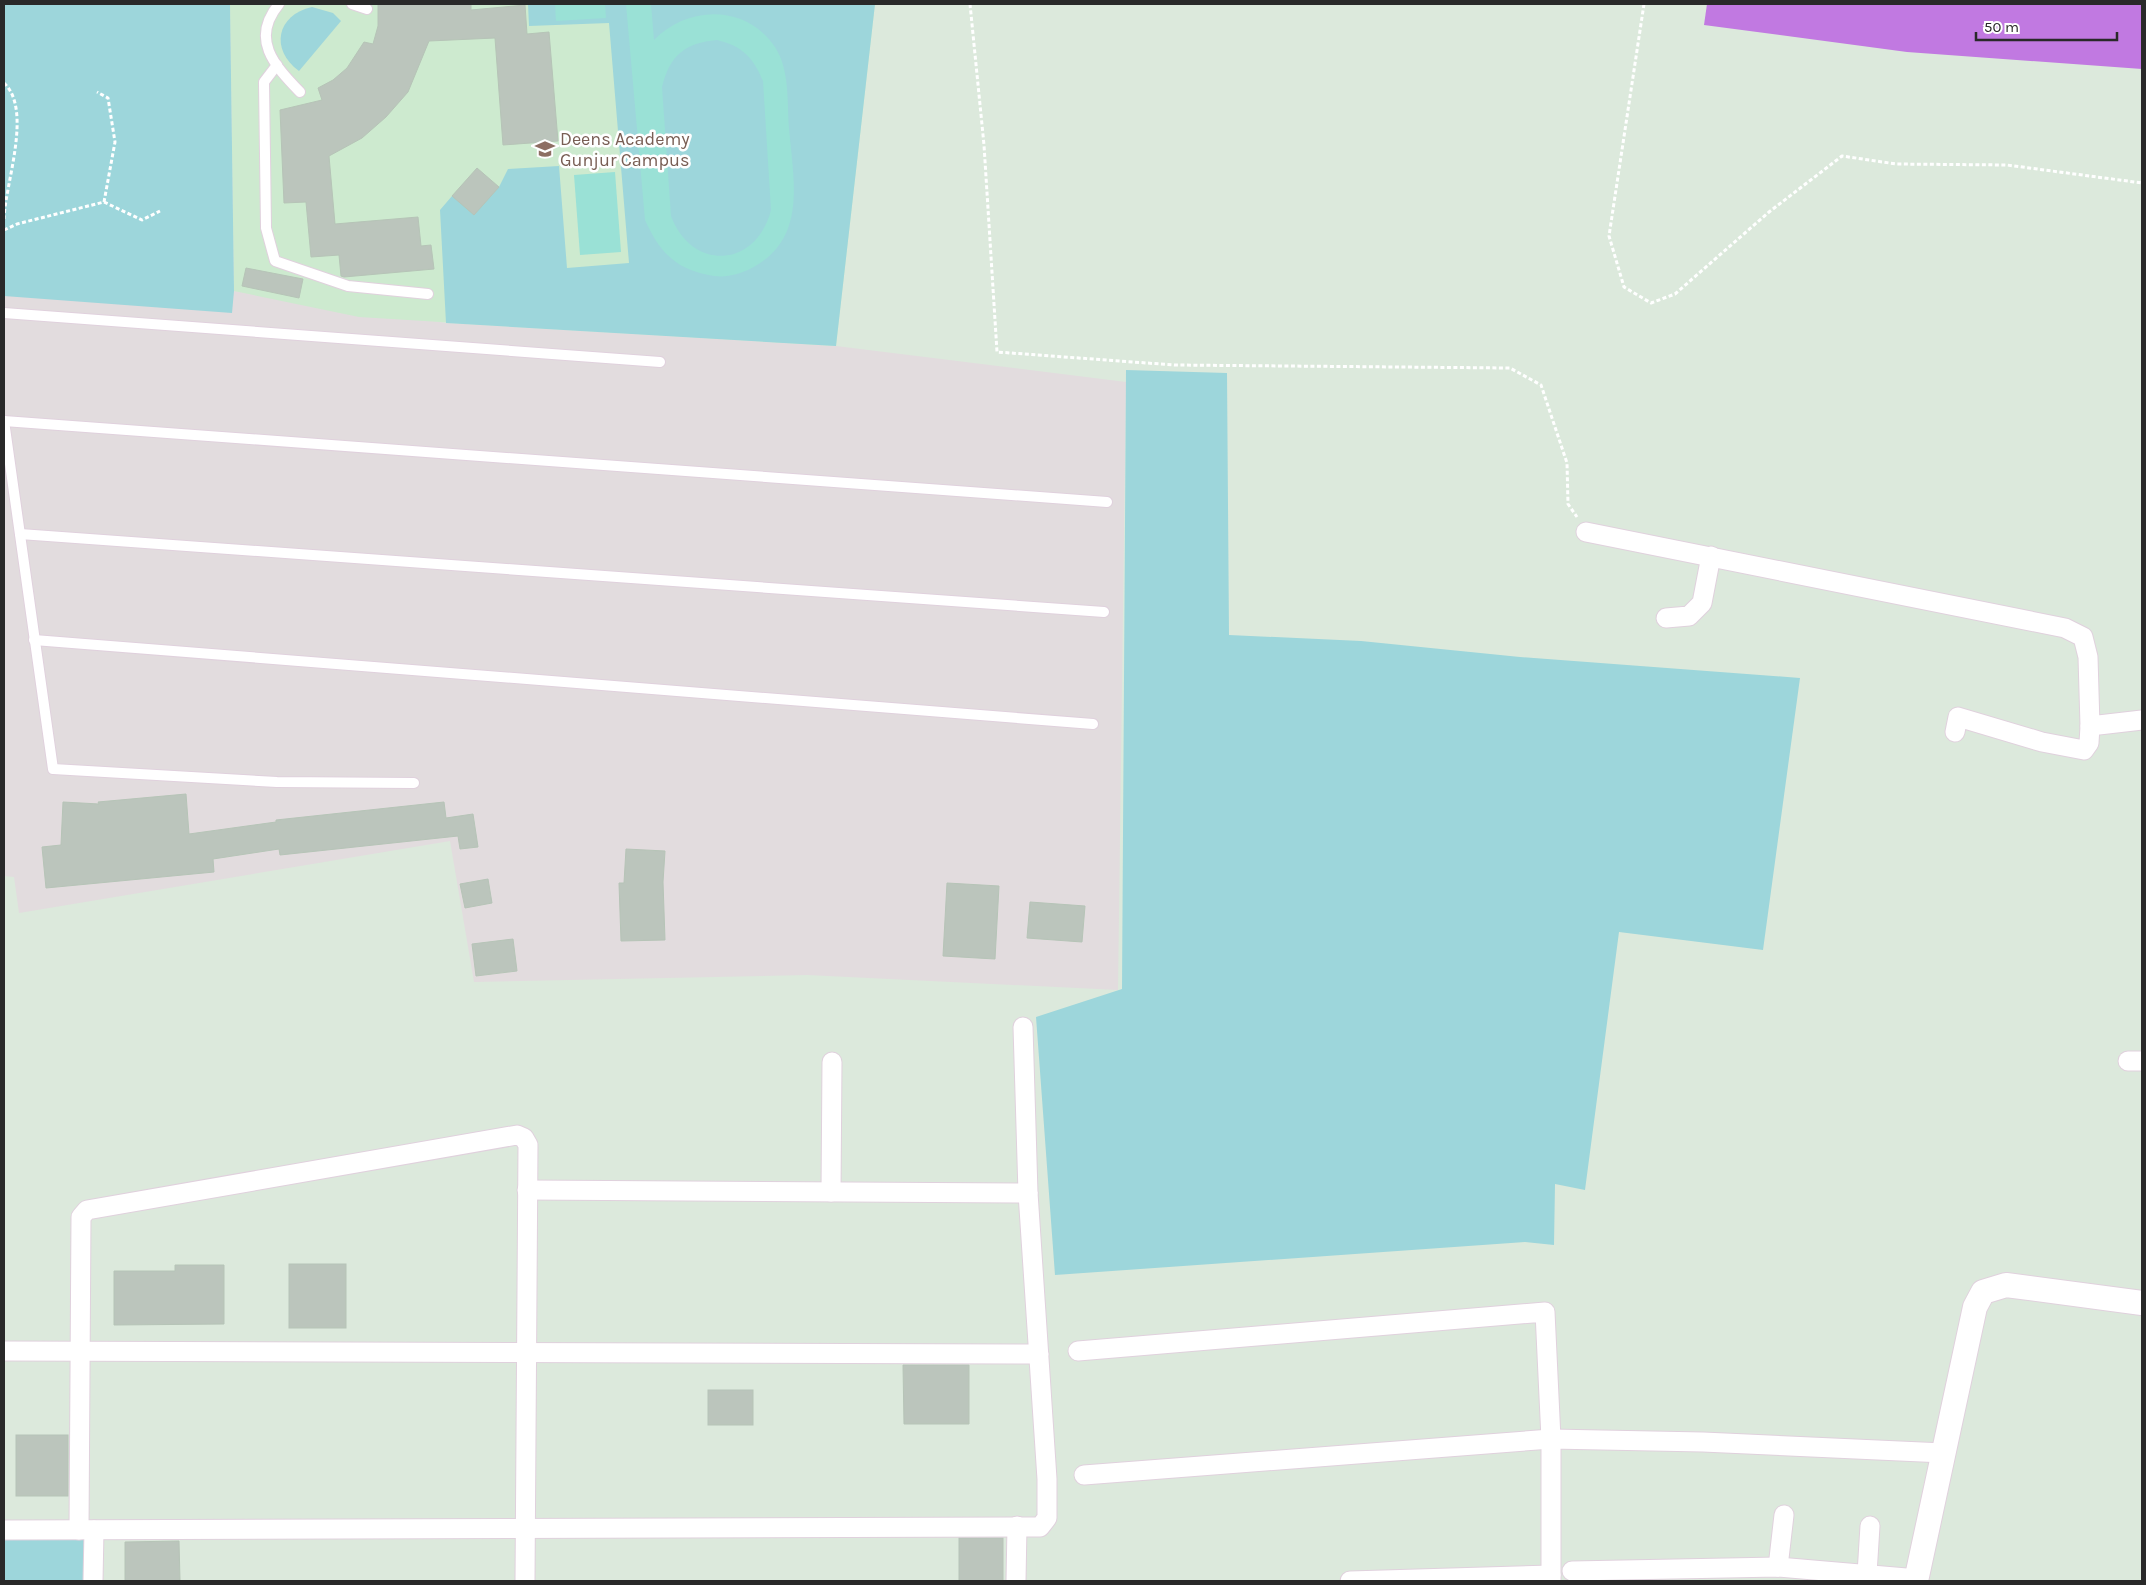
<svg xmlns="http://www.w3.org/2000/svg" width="2146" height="1585" font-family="Karla,sans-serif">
  <rect width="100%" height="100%" fill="#dce9dc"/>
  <polygon fill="#e2dcde" points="4,4 230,4 234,291 446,323 836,346 1126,382 1118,990 807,975 474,982 450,841 19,913 14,877 4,876"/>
  <polygon fill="#cdeacf" points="230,4 875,4 836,346 359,317 234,291"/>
  <g fill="#9dd6db">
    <polygon points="4,4 230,4 234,291 232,313 4,296"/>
    <polygon points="528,4 875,4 836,346 446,323 440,210 452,196 499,187 508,169 559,166 567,268 629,263 609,23 529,26"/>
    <path d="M312 7 333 13 341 21 299 71C270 50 276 15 312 7Z"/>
    <polygon points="1126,370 1227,373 1229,635 1361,641 1520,657 1800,678 1763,950 1619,932 1585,1190 1555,1184 1554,1245 1525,1242 1055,1275 1036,1017 1122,989"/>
    <polygon points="89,1538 88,1581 4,1581 4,1540"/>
  </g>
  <g fill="#9ae1d6" fill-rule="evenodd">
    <polygon points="555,4 605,4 606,18 556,21"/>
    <path d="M626 4H651L654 40C688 5 746 4 775 47 790 70 787 102 789 128 793 178 807 235 757 265 744 273 729 278 714 276 676 270 660 253 645 220ZM717 40C742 46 753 57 763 81L771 210C756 268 692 272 671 216L662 87C670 55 685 43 717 40Z"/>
    <polygon points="615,172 621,252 580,255 574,175"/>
  </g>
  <polygon fill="#c179e1" points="1707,4 2142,4 2142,69 1907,52 1704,25"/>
  <g fill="#bbc5bc" stroke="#b6c4b7">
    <polygon points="378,4 471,4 471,10 525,5 527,34 549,32 558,141 503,145 495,38 429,41 408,92 386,117 362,138 329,156 335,224 418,217 421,246 431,245 434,269 344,277 341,276 339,255 311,257 306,202 284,203 280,110 322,100 318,88 333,80 347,68 364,42 373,44 378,26"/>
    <polygon points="477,168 499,187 474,215 452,196"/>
    <polygon points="246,268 303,279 299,298 242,286"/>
    <polygon points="186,794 189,834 276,822 276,820 444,802 446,818 473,814 478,847 460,849 458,836 280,855 279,849 213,859 214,872 46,888 42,847 61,845 63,802 99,804 98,802"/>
    <polygon points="626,849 665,851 663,882 665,940 621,941 619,883 624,883"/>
    <polygon points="488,879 492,903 465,908 460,884"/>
    <polygon points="947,883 999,886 995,959 943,956"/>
    <polygon points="1030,902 1085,906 1082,942 1027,938"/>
    <polygon points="513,939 517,971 476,976 472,944"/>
    <rect x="289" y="1264" width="57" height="64"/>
    <polygon points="175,1265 224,1265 224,1324 114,1325 114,1271 175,1271"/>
    <polygon points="903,1365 969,1365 969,1424 904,1424"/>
    <rect x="708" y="1390" width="45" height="35"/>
    <rect x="16" y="1435" width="52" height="61"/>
    <rect x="959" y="1538" width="44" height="43"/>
    <polygon points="179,1541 180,1581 125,1581 125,1542"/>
  </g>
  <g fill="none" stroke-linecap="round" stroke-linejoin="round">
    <defs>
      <g id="service">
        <path d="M279 4C250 39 274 65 300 92"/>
        <polyline points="352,4 367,9"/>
        <polyline points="277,65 264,82 266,228 275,261 348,286 428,294"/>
        <polyline points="4,313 660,362"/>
        <polyline points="4,421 1107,502"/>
        <polyline points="4,421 53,769 277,782 414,783"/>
        <polyline points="20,534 1104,612"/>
        <polyline points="34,640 1093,724"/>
      </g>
      <g id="minor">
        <polyline points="1586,532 2065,628 2083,637 2088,657 2090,726 2142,720"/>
        <polyline points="1666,618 1689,616 1702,603 1711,556"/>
        <polyline points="1955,732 1958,717 2042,742 2084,750 2089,743 2090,726"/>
        <polyline points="2128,1061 2142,1061"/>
        <polyline points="527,1190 1028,1193"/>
        <polyline points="831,1192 832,1062"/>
        <polyline points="4,1351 1039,1354"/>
        <polyline points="1078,1351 1545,1312 1551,1439 1551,1581"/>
        <polyline points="1084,1475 1551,1439 1703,1442 1944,1453"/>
        <polyline points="4,1530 1040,1527 1047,1518 1047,1479 1028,1193 1023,1027"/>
        <polyline points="79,1530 81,1217 87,1210 517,1135 524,1138 528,1145 525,1581"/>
        <polyline points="1778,1567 1784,1515"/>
        <polyline points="1572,1571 1778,1567 1918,1579"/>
        <polyline points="1867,1574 1870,1526"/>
        <polyline points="93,1581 94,1530"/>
        <polyline points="1016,1581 1017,1526"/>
        <polyline points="1350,1581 1551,1575"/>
      </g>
      <polyline id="tertiary" points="1916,1581 1975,1307 1983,1292 2006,1285 2142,1303"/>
    </defs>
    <use href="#service" stroke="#e0d1dd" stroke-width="12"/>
    <use href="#minor" stroke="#e0d1dd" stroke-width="21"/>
    <use href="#tertiary" stroke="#e0d1dd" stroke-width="26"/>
    <g stroke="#fff" stroke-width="3" stroke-dasharray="4 2.5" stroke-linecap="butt">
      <polyline points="970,4 984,145 997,352 1174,365 1510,368 1541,385 1567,463 1568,504 1577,517"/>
      <polyline points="1644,4 1609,236 1624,287 1651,303 1675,294 1769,212 1842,156 1896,164 2007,165 2142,183"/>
      <path d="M4 83C33 110 5 184 4 219"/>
      <polyline points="104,202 142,220 160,211"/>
      <polyline points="4,230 17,224 104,202 115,142 108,98 97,92"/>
    </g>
    <use href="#service" stroke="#fff" stroke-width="10"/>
    <use href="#minor" stroke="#fff" stroke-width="19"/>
    <use href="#tertiary" stroke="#fff" stroke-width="24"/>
  </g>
  <defs>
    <symbol id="school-bare" viewBox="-9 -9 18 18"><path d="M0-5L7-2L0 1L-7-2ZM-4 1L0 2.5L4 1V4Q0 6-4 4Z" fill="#8d6e63" stroke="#fff" stroke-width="2.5" paint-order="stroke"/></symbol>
  </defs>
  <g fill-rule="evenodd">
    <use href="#school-bare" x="531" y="135" width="28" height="28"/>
  </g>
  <g text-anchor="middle" stroke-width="5" stroke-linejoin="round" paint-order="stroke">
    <g font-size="18" fill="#785e54" stroke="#fff" text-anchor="start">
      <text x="560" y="145">Deens Academy<tspan x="560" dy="21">Gunjur Campus</tspan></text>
    </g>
  </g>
  <rect width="2146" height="1585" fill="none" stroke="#292929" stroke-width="10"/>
  <path d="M1976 32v8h141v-8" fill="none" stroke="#292929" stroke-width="2.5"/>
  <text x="1984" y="32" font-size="15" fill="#292929" stroke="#ffffff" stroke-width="4" paint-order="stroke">50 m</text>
</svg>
